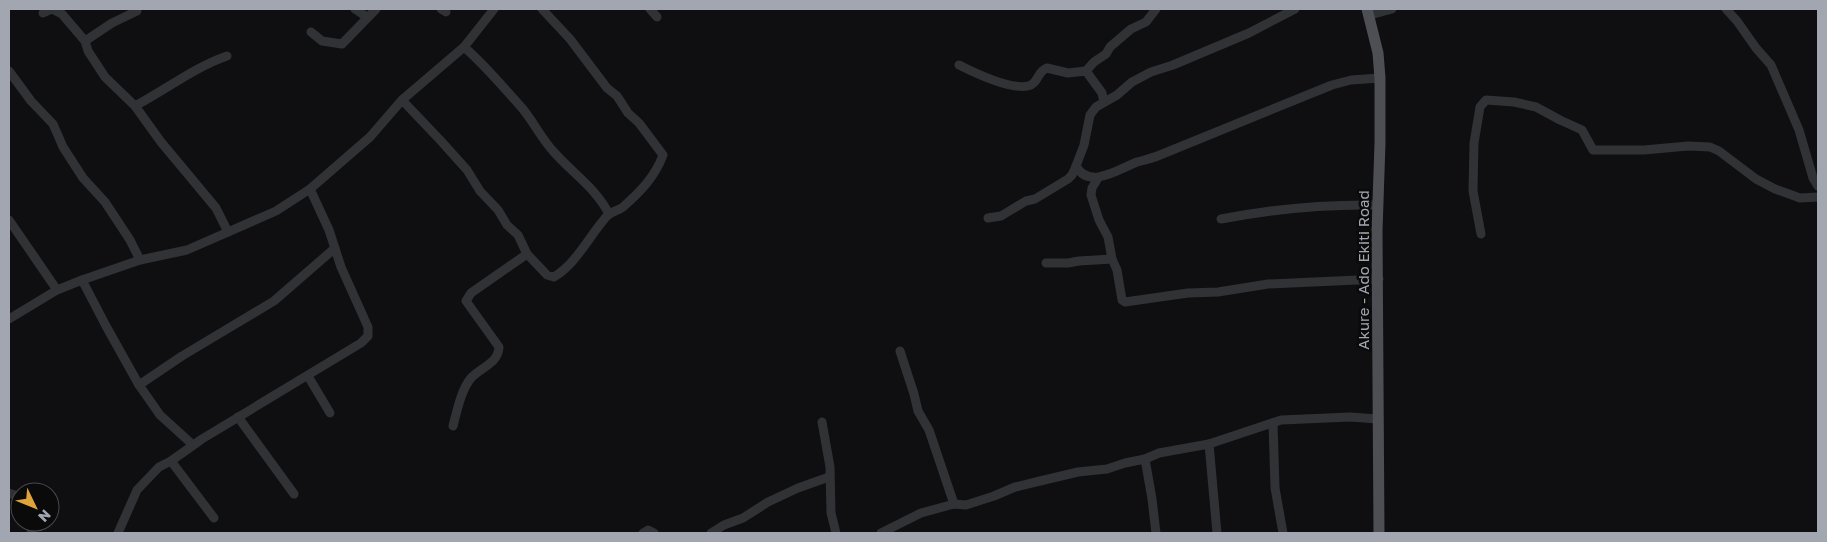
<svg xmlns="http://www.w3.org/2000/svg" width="1827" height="542" font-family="'Golos Text',sans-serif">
  <rect width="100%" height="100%" fill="#0f0f11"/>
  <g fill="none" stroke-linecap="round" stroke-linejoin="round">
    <g stroke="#313235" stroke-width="9">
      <polyline points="355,9 367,17"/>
      <polyline points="441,9 446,12"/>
      <polyline points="650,9 657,17"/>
      <path d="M1295 9 1249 33 1173 65 1151 72 1132 82 1117 95 1096 107 1090 115 1084 145 1076 166C1089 190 1119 169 1137 162 1145 160 1153 158 1160 155L1332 85 1351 80 1380 78"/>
      <polyline points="1726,9 1737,21 1756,48 1771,65 1799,130 1813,178 1818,186"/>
      <polyline points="43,13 52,9 62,14 85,41 88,51 105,77 135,106 161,142 216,208 228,232"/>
      <polyline points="1370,15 1392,9"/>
      <polyline points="311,32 322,41 342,44 376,9"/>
      <polyline points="85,41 112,23 137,11"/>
      <path d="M464 47C485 65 503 87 522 108 533 121 541 138 553 151 572 173 596 188 609 214"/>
      <path d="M959 65C975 73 1015 92 1031 85 1039 81 1037 72 1047 68L1068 73 1086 71 1102 93 1104 102"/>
      <polyline points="9,71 31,101 53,124 63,147 83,178 105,202 130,240 140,260"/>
      <polyline points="1086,71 1094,62 1106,54 1110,47 1131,29 1146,22 1156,9"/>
      <path d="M402 100 441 141 467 170 480 191 498 210 507 225 518 235 527 254 547 275 554 277C577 263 589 236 607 216 612 211 618 211 623 207 640 192 655 177 663 155L639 123 628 113 617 96 607 88 570 39 542 9"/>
      <path d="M135 106C167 89 193 68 227 56"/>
      <polyline points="1098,178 1092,188 1091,195 1099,220 1108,237 1112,259 1117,270 1122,300 1125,302 1188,293 1218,292 1268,284 1379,279"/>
      <polyline points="988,218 1001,216 1026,201 1035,199 1068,179 1072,175 1076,166"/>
      <path d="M1221 219C1273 209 1325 204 1378 205"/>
      <polyline points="9,220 57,290"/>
      <polyline points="1481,234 1473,191 1474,143 1480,107 1486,100 1514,102 1536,107 1560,120 1582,130 1593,150 1644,150 1688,146 1710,147 1719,151 1756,179 1775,189 1800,198 1818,197"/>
      <polyline points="1046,263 1068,263 1079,261 1112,259"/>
      <polyline points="82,280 106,326 139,385 160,415 193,445"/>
      <polyline points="9,319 57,290 82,280 140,260 187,250 276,211 310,189 370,137 402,100 464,47 494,9"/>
      <polyline points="900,351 914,394 918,411 929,430 954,504"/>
      <polyline points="308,376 330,413"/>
      <polyline points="139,385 182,356 274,301 335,248"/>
      <polyline points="238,417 294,494"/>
      <polyline points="822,422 830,467 831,513 836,533"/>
      <polyline points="1273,423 1275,488 1283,533"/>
      <path d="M453 426C457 411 461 390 471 378 481 367 498 364 499 347L466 301 471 293 527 254"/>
      <polyline points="1209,444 1217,533"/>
      <polyline points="1145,459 1152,499 1156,533"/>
      <polyline points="171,461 214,518"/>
      <polyline points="9,493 20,497"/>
      <polyline points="31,533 35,522"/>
      <polyline points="118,533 137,490 159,467 171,461 202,439 361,343 368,336 368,327 341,267 329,230 310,189"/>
      <polyline points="643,533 648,530 654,533"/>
      <polyline points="711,533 724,525 743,518 768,502 798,488 829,477"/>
      <polyline points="881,533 921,513 954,504 966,505 994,496 1015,487 1040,481 1078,472 1107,469 1125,463 1145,459 1159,453 1209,444 1281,420 1350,417 1378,419"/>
    </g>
    <polyline stroke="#4d4f54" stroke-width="11" points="1367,9 1378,53 1380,78 1380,143 1377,231 1379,533"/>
  </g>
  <g text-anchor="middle" stroke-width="5" stroke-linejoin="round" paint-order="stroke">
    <g font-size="15" fill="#a2a6b0" stroke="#0a0a0b">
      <text transform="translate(1364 270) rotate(-90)" y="5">Akure - Ado Ekiti Road</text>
    </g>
  </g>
  <rect width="1827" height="542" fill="none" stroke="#a2a6b0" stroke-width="20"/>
  <g transform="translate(35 507) rotate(133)"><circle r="24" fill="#0a0a0b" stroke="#47484d"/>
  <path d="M0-4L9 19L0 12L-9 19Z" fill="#dea43a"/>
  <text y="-8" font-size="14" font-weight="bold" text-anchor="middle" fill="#a2a6b0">N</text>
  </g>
</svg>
